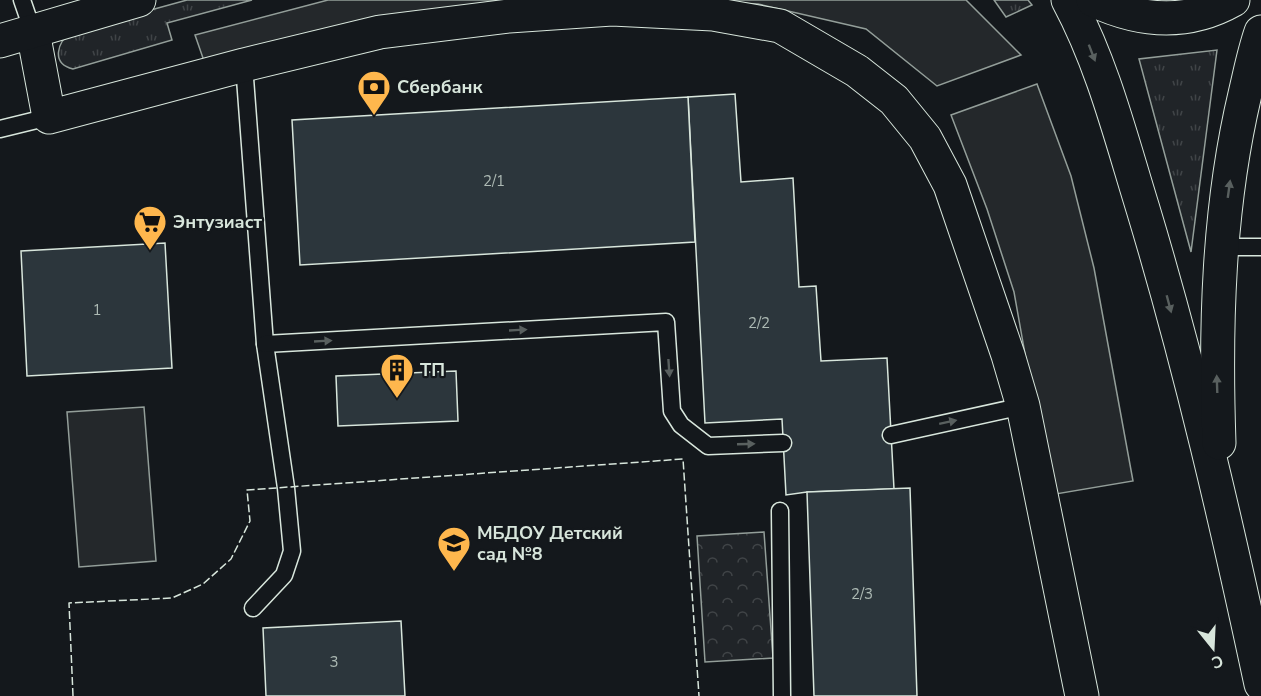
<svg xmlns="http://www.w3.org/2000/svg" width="1261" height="696" font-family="'Nunito Sans',sans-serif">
  <defs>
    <pattern id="grass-tufts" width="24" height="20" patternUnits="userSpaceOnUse" patternTransform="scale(1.5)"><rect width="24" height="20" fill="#202428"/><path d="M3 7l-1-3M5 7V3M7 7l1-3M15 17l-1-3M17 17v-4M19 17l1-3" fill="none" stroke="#404447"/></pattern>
    <pattern id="park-crowns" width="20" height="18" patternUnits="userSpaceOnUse" patternTransform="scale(1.5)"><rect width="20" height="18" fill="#202428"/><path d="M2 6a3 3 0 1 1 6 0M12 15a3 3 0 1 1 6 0" fill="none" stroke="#404447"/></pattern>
  </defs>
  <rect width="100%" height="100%" fill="#14181c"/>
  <g fill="url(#grass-tufts)" stroke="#939e99" stroke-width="1.5">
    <path d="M187 0H252L167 23 172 40 73 69C50 63 58 42 71 32Z"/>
    <polygon points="994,0 1028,0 1032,5 1006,17"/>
    <polygon points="1217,50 1191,252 1139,59"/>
  </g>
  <polygon fill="url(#park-crowns)" stroke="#939e99" stroke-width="1.5" points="764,532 773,658 705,662 697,536"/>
  <g fill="#24282b" stroke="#939e99" stroke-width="1.5">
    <polygon points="328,0 576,0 204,61 195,35"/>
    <polygon points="677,0 966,0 1021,55 937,86 866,29 758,4"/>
    <polygon points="1037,84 1071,176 1094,268 1133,481 1050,495 1014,292 987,209 951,115"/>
    <polygon points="144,407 156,561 79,567 67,412"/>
  </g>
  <g fill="#2c363c" stroke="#d8e6dc" stroke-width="1.5">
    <polygon points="735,94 741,182 793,178 799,287 816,286 821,361 887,358 894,489 807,492 786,495 782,419 705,423 688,97"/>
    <polygon points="688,97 695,242 300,265 292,120"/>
    <polygon points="165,243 172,368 27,376 21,251"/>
    <polygon points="456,371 458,421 338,426 336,376"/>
    <polygon points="910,488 917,696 814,696 807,492"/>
    <polygon points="401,621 405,696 266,696 263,628"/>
  </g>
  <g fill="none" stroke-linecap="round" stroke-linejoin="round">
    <defs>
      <g id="service">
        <polyline points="22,0 33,32"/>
        <polyline points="244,65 265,344 286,488 292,551 284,575 253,608"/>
        <polyline points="0,129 49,117"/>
        <polyline points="1221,247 1261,247"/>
        <polyline points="265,344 666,322 672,411 681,425 708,446 783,443"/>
        <polyline points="891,435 1023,406"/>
        <polyline points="780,511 782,696"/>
      </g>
      <polyline id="tertiary" points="33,32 49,117 244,65 380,32 509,16 612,9 713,14 780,26 857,71 894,100 925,138 950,185 1008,355 1023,406 1082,696"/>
      <polyline id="secondary" points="0,41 139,0"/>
      <g id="primary">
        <path d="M1068 0C1103 65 1121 138 1143 209 1190 365 1227 525 1261 684"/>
        <path d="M1093 0C1140 22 1187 26 1233 0"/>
        <path d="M1219 443C1215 327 1218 208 1245 94 1250 73 1254 52 1261 32"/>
      </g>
    </defs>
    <use href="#service" stroke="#d8e6dc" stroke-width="19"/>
    <use href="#tertiary" stroke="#d8e6dc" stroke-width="35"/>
    <use href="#secondary" stroke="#d8e6dc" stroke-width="35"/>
    <use href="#primary" stroke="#d8e6dc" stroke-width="35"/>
    <use href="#service" stroke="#14181c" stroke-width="16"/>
    <use href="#tertiary" stroke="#14181c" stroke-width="33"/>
    <use href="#secondary" stroke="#14181c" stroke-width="33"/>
    <use href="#primary" stroke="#14181c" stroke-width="33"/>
    <polyline stroke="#d8e6dc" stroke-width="1.5" stroke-dasharray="8 3" stroke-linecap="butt" points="73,696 69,603 172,598 203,584 231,559 250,521 247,490 683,459 699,696"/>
  </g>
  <defs><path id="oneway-solid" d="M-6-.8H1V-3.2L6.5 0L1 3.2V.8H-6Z" transform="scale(1.5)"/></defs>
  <g fill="#59605f">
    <use href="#oneway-solid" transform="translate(1092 53) rotate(69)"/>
    <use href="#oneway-solid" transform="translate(1229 189) rotate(-82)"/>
    <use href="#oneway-solid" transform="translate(1169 304) rotate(75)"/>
    <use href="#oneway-solid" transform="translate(518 330) rotate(-3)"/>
    <use href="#oneway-solid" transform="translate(323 341) rotate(-3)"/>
    <use href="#oneway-solid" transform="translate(669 368) rotate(86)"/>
    <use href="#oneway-solid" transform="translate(1217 384) rotate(-92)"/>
    <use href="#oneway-solid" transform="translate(948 422) rotate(-12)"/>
    <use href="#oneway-solid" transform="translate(746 444) rotate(-2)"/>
  </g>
  <defs>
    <symbol id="bank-pin" viewBox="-11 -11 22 30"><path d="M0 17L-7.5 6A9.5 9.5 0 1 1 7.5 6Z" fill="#ffb74d" stroke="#14181c"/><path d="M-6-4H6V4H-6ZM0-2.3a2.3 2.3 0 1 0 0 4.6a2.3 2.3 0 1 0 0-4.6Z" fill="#111"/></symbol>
    <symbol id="supermarket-pin" viewBox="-11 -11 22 30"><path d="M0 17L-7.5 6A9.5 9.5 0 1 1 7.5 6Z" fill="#ffb74d" stroke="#14181c"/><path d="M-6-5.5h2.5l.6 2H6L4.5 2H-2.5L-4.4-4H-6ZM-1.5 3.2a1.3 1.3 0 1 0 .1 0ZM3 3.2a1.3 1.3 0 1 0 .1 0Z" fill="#111"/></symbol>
    <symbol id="building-pin" viewBox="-11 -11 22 30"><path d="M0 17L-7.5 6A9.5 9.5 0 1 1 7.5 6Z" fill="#ffb74d" stroke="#14181c"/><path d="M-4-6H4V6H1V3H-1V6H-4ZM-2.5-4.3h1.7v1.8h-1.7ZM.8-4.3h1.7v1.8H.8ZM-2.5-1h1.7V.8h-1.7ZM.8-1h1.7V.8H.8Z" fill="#111"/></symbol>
    <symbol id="school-pin" viewBox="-11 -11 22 30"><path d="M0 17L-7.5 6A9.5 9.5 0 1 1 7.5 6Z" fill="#ffb74d" stroke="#14181c"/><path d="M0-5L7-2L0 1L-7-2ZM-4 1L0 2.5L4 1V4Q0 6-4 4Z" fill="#111"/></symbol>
  </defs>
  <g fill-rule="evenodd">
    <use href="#bank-pin" x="355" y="68" width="38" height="52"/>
    <use href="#supermarket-pin" x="131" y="203" width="38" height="52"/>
    <use href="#building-pin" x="378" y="351" width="38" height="52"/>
    <use href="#school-pin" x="435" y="524" width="38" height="52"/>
  </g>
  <g text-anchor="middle" stroke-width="4.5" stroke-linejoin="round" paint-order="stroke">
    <g font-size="15" fill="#adbab4">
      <text x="494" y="186">2/1</text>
      <text x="97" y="315">1</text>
      <text x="759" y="328">2/2</text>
      <text x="862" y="599">2/3</text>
      <text x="334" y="667">3</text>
    </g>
    <g font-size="18" font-weight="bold" fill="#d8e6dc" stroke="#14181c" text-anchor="start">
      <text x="397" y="93">Сбербанк</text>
      <text x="173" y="228">Энтузиаст</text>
      <text x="420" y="376">ТП</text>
      <text x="477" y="539">МБДОУ Детский<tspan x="477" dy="21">сад №8</tspan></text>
    </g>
  </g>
  <g transform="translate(1213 648) rotate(162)" stroke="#14181c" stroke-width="4.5" paint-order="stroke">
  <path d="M0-4.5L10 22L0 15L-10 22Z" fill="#d8e6dc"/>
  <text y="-9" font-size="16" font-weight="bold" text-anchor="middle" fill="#d8e6dc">С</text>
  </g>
</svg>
